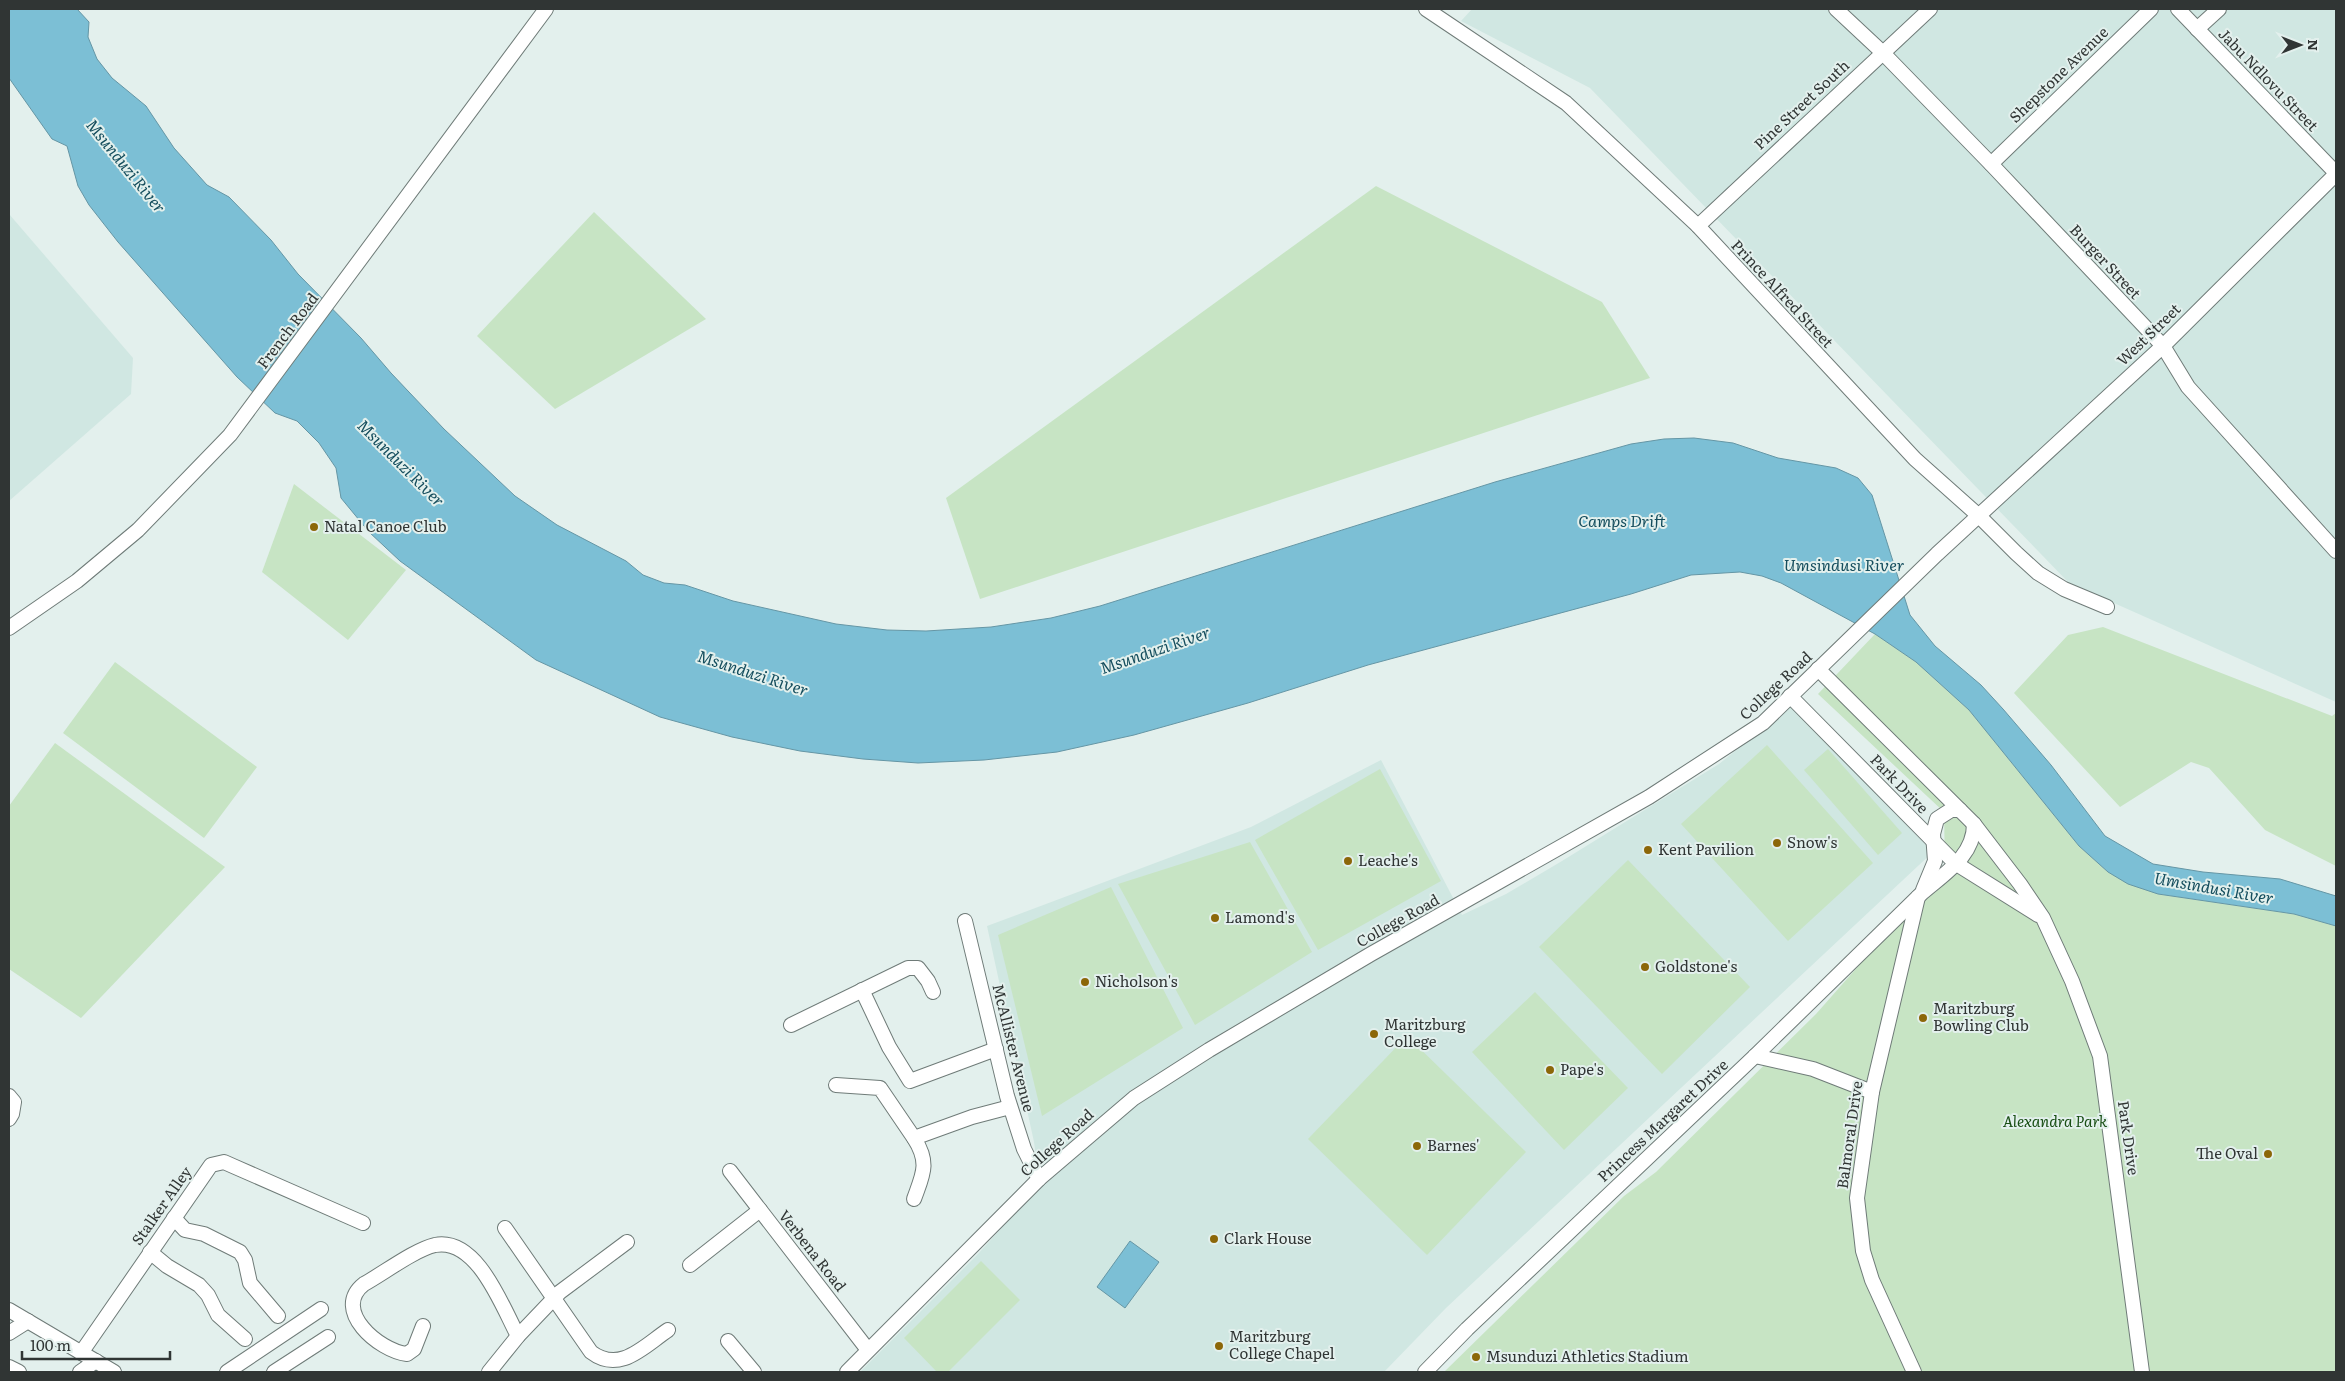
<svg xmlns="http://www.w3.org/2000/svg" width="2345" height="1381" font-family="Literata,serif">
  <rect width="100%" height="100%" fill="#e3f0ed"/>
  <g fill="#d0e7e2">
    <polygon points="1472,9 2336,9 2336,702 2069,583 1590,88 1461,21"/>
    <polygon points="9,214 133,358 131,394 9,501"/>
    <polygon points="1791,706 1934,851 1446,1308 1384,1372 860,1372 977,1255 1040,1186 1034,1142 987,926 1251,827 1381,760 1462,915 1506,894 1562,861 1719,764"/>
  </g>
  <g fill="#c7e4c4">
    <polygon points="1376,186 1602,302 1650,378 980,599 946,498"/>
    <polygon points="594,212 706,319 555,409 477,336"/>
    <polygon points="294,484 406,570 348,640 262,572"/>
    <polygon points="2103,627 2332,716 2336,713 2336,866 2265,830 2209,768 2191,762 2120,807 2014,693 2068,635"/>
    <polygon points="1875,634 1916,662 1969,710 2079,846 2108,872 2158,894 2294,914 2336,926 2336,1372 1444,1372 1624,1196 1656,1172 1816,1014 1945,868 1944,812 1818,694"/>
    <polygon points="115,662 257,767 204,838 63,733"/>
    <polygon points="55,743 225,867 81,1018 9,969 9,806"/>
    <polygon points="1767,745 1873,863 1788,941 1681,824"/>
    <polygon points="1828,749 1902,833 1878,855 1804,770"/>
    <polygon points="1380,769 1441,881 1318,950 1255,840"/>
    <polygon points="1250,842 1312,952 1195,1025 1118,884"/>
    <polygon points="1628,860 1750,987 1662,1074 1539,947"/>
    <polygon points="1111,887 1183,1028 1042,1116 998,935"/>
    <polygon points="1535,992 1628,1088 1564,1150 1472,1052"/>
    <polygon points="1407,1036 1526,1152 1427,1255 1308,1139"/>
    <polygon points="981,1261 1020,1300 948,1372 937,1372 904,1338"/>
  </g>
  <g fill="#7cbfd5" stroke="#6596a5">
    <polygon points="9,9 77,9 89,22 88,37 97,59 112,78 146,106 174,148 207,185 229,197 271,240 298,274 361,338 391,373 444,429 515,496 557,525 626,561 643,575 664,583 685,585 733,601 836,624 887,630 926,631 991,627 1051,618 1100,606 1495,482 1631,444 1664,439 1694,438 1733,443 1778,458 1836,468 1858,478 1872,495 1910,615 1935,646 1981,685 2003,709 2051,765 2105,836 2153,864 2203,872 2280,879 2336,896 2336,926 2294,914 2158,894 2128,884 2108,872 2079,846 1969,710 1916,662 1875,634 1781,583 1762,576 1740,572 1691,575 1631,594 1368,665 1248,703 1134,735 1057,752 984,760 918,763 863,759 800,751 732,737 660,717 536,660 400,561 369,532 341,498 336,468 319,443 297,421 275,413 237,377 118,242 89,205 78,186 67,146 52,139 9,78"/>
    <polygon points="1130,1241 1159,1262 1125,1308 1097,1287"/>
  </g>
  <g fill="none" stroke-linecap="round" stroke-linejoin="round">
    <defs>
      <g id="minor">
        <polyline points="1426,9 1566,103 1698,226 1915,459 1979,516 2016,553 2038,573 2064,589 2107,607"/>
        <polyline points="1836,9 1882,52 1991,164 2163,346 2188,387 2336,551"/>
        <polyline points="2178,9 2336,173"/>
        <polyline points="2197,29 2219,9"/>
        <polyline points="1991,164 2151,9"/>
        <polyline points="1698,226 1930,9"/>
        <polyline points="9,628 77,581 138,530 230,435 546,9"/>
        <polyline points="1818,669 1974,824 2020,884 2043,918 2072,981 2100,1056 2142,1372"/>
        <polyline points="1790,696 1955,863 2038,915"/>
        <polyline points="1923,890 1935,861 1933,834 1937,819 1951,810 1960,810"/>
        <polyline points="965,921 1007,1096 1024,1149 1039,1179"/>
        <polyline points="862,990 889,1047 910,1081 996,1049"/>
        <polyline points="791,1025 908,968 918,968 928,981 933,992"/>
        <polyline points="1755,1056 1813,1069 1872,1092"/>
        <polyline points="836,1085 880,1088 914,1138 972,1117 1010,1107"/>
        <polyline points="9,1096 14,1102 12,1114 9,1119"/>
        <polyline points="730,1171 868,1350"/>
        <path d="M914 1199C923 1174 930 1163 914 1138"/>
        <polyline points="174,1218 185,1230 204,1234 240,1252 245,1260 250,1283 278,1316"/>
        <path d="M505 1228 591 1352C620 1374 644 1346 668 1330"/>
        <polyline points="150,1252 167,1266 199,1285 208,1295 218,1315 245,1339"/>
        <polyline points="690,1265 760,1210"/>
        <polyline points="9,1310 114,1372"/>
        <path d="M423 1326 414 1349 407 1354C379 1351 331 1310 364 1284 384 1273 414 1250 435 1245 477 1237 502 1306 518 1336"/>
        <polyline points="9,1333 28,1321"/>
        <polyline points="728,1341 754,1372"/>
        <polyline points="81,1353 211,1165 224,1162 233,1166 363,1223"/>
        <polyline points="9,1367 19,1372"/>
        <polyline points="80,1372 96,1361"/>
        <polyline points="227,1372 321,1309"/>
        <polyline points="274,1372 328,1337"/>
        <polyline points="489,1372 518,1336 560,1292 627,1242"/>
        <polyline points="847,1372 1039,1179 1134,1098 1209,1050 1371,954 1649,797 1763,723 1937,554 2163,346 2336,174"/>
        <path d="M1425 1372 1467 1329 1755 1056 1922 893C1945 873 1974 856 1974 824"/>
        <polyline points="1914,1372 1872,1280 1863,1251 1857,1198 1872,1092 1918,897"/>
      </g>
    </defs>
    <use href="#minor" stroke="#6f7b78" stroke-width="16"/>
    <use href="#minor" stroke="#fff" stroke-width="14"/>
  </g>
  <g fill="#8c6709" stroke="#e3f0ed" stroke-width="2">
    <circle cx="314" cy="527" r="5"/>
    <circle cx="1777" cy="843" r="5"/>
    <circle cx="1648" cy="850" r="5"/>
    <circle cx="1348" cy="861" r="5"/>
    <circle cx="1215" cy="918" r="5"/>
    <circle cx="1645" cy="967" r="5"/>
    <circle cx="1085" cy="982" r="5"/>
    <circle cx="1923" cy="1018" r="5"/>
    <circle cx="1374" cy="1034" r="5"/>
    <circle cx="1550" cy="1070" r="5"/>
    <circle cx="1417" cy="1146" r="5"/>
    <circle cx="2268" cy="1154" r="5"/>
    <circle cx="1214" cy="1239" r="5"/>
    <circle cx="1219" cy="1346" r="5"/>
    <circle cx="1476" cy="1357" r="5"/>
  </g>
  <g text-anchor="middle" stroke-width="4" stroke-linejoin="round" paint-order="stroke">
    <g font-size="15" fill="#303534" stroke="#e3f0ed">
      <text transform="translate(2059 75) rotate(-44)" y="5">Shepstone Avenue</text>
      <text transform="translate(2268 80) rotate(46)" y="5">Jabu Ndlovu Street</text>
      <text transform="translate(1802 105) rotate(-43)" y="5">Pine Street South</text>
      <text transform="translate(2105 262) rotate(47)" y="5">Burger Street</text>
      <text transform="translate(1782 294) rotate(47)" y="5">Prince Alfred Street</text>
      <text transform="translate(288 331) rotate(-53)" y="5">French Road</text>
      <text transform="translate(2149 335) rotate(-44)" y="5">West Street</text>
      <text transform="translate(1776 686) rotate(-43)" y="5">College Road</text>
      <text transform="translate(1899 784) rotate(46)" y="5">Park Drive</text>
      <text transform="translate(1398 921) rotate(-29)" y="5">College Road</text>
      <text transform="translate(1013 1048) rotate(76)" y="5">McAllister Avenue</text>
      <text transform="translate(1663 1121) rotate(-43)" y="5">Princess Margaret Drive</text>
      <text transform="translate(1850 1135) rotate(-82)" y="5">Balmoral Drive</text>
      <text transform="translate(2128 1138) rotate(82)" y="5">Park Drive</text>
      <text transform="translate(1057 1143) rotate(-42)" y="5">College Road</text>
      <text transform="translate(162 1206) rotate(-55)" y="5">Stalker Alley</text>
      <text transform="translate(812 1251) rotate(52)" y="5">Verbena Road</text>
    </g>
    <g font-size="15" fill="#303534" stroke="#e3f0ed" text-anchor="start">
      <text x="324" y="532">Natal Canoe Club</text>
      <text x="1787" y="848">Snow's</text>
      <text x="1658" y="855">Kent Pavilion</text>
      <text x="1358" y="866">Leache's</text>
      <text x="1225" y="923">Lamond's</text>
      <text x="1655" y="972">Goldstone's</text>
      <text x="1095" y="987">Nicholson's</text>
      <text x="1933" y="1014">Maritzburg<tspan x="1933" dy="17">Bowling Club</tspan></text>
      <text x="1384" y="1030">Maritzburg<tspan x="1384" dy="17">College</tspan></text>
      <text x="1560" y="1075">Pape's</text>
      <text x="1427" y="1151">Barnes'</text>
      <text x="2258" y="1159" text-anchor="end">The Oval</text>
      <text x="1224" y="1244">Clark House</text>
      <text x="1229" y="1342">Maritzburg<tspan x="1229" dy="17">College Chapel</tspan></text>
      <text x="1486" y="1362">Msunduzi Athletics Stadium</text>
    </g>
    <g font-size="15" font-style="italic" fill="#184e14" stroke="#e3f0ed">
      <text x="2055" y="1127">Alexandra Park</text>
    </g>
    <g font-size="16" font-style="italic" fill="#144d5d" stroke="#e3f0ed">
      <text transform="translate(126 166) rotate(51)" y="6">Msunduzi River</text>
      <text transform="translate(401 463) rotate(45)" y="6">Msunduzi River</text>
      <text x="1622" y="527">Camps Drift</text>
      <text x="1844" y="571">Umsindusi River</text>
      <text transform="translate(1155 650) rotate(-19)" y="6">Msunduzi River</text>
      <text transform="translate(753 673) rotate(18)" y="6">Msunduzi River</text>
      <text transform="translate(2214 888) rotate(10)" y="6">Umsindusi River</text>
    </g>
  </g>
  <rect width="2345" height="1381" fill="none" stroke="#303534" stroke-width="20"/>
  <g transform="translate(2300 45) rotate(90)" stroke="#e3f0ed" stroke-width="4" paint-order="stroke">
  <path d="M0-4L9 19L0 12L-9 19Z" fill="#303534"/>
  <text y="-8" font-size="14" font-weight="bold" text-anchor="middle" fill="#303534">N</text>
  </g>
  <path d="M22 1351v8h148v-8" fill="none" stroke="#303534" stroke-width="2.5"/>
  <text x="30" y="1351" font-size="15" fill="#303534" stroke="#e3f0ed" stroke-width="4" paint-order="stroke">100 m</text>
</svg>
